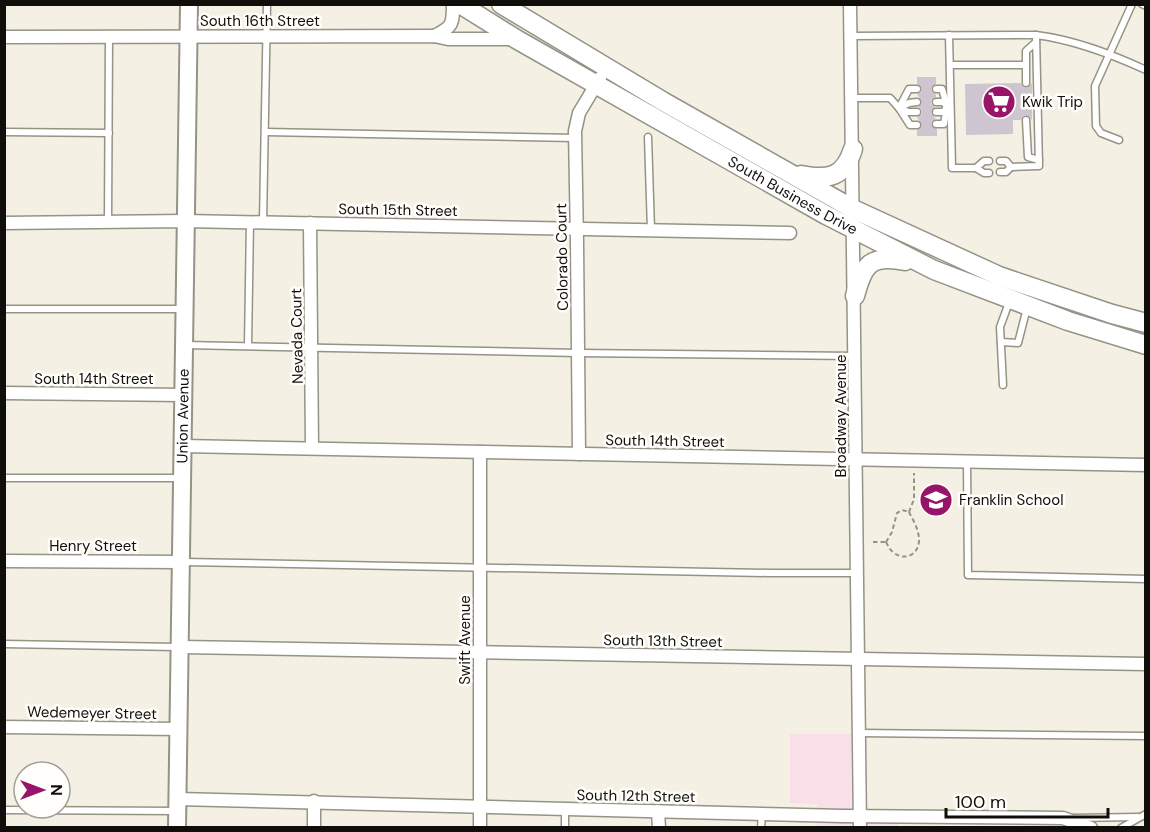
<svg xmlns="http://www.w3.org/2000/svg" width="1150" height="832" font-family="'DM Sans',sans-serif">
  <rect width="100%" height="100%" fill="#f4f1e4"/>
  <polygon fill="#f9dfe8" points="790,734 851,734 852,824 898,824 898,827 817,827 817,804 790,803"/>
  <g fill="#cec5d1">
    <polygon points="917,77 936,77 936,84 931,88 932,92 936,94 936,97 931,100 931,104 935,107 931,113 936,119 932,121 931,125 937,129 937,136 917,136 917,130 922,126 917,117 922,114 922,110 918,107 922,102 917,94 921,92 922,88 917,84"/>
    <polygon points="1021,83 1023,87 1027,88 1032,83 1032,120 1026,115 1023,116 1021,120 1013,120 1013,134 966,135 965,84"/>
  </g>
  <g fill="none" stroke-linecap="round" stroke-linejoin="round">
    <defs>
      <g id="lane">
        <polyline points="1142,4 1146,6"/>
        <polyline points="949,35 952,168 976,168 984,161 989,161"/>
        <path d="M851 36 1036 35C1075 40 1111 54 1146 70"/>
        <polyline points="950,65 1025,65"/>
        <polyline points="1026,83 1026,51 1036,42"/>
        <polyline points="936,89 942,89 947,106 943,102 936,102"/>
        <polyline points="852,98 890,98 899,108 909,89 917,89"/>
        <polyline points="899,108 910,125 917,125"/>
        <polyline points="899,108 909,103 917,102"/>
        <polyline points="899,108 908,112 917,112"/>
        <polyline points="936,112 944,112 946,108"/>
        <polyline points="1026,120 1028,157 1039,160"/>
        <polyline points="936,124 944,124 947,106"/>
        <polyline points="4,132 109,133"/>
        <polyline points="266,132 575,138"/>
        <polyline points="648,137 651,230"/>
        <polyline points="1119,140 1101,133 1096,126 1095,86 1132,4"/>
        <polyline points="1000,161 1006,161 1011,167 1039,166 1036,35"/>
        <polyline points="976,168 984,173 989,173"/>
        <polyline points="1000,172 1006,172 1011,167"/>
        <polyline points="108,221 109,37"/>
        <polyline points="263,222 267,4"/>
        <polyline points="4,309 184,309"/>
        <polyline points="1001,342 1018,343 1027,308"/>
        <polyline points="185,345 578,353 856,356"/>
        <polyline points="248,346 250,222"/>
        <polyline points="1003,385 1000,327 1010,300"/>
        <polyline points="967,462 968,575 1146,579"/>
        <polyline points="4,478 179,478"/>
        <polyline points="183,562 770,573 857,573"/>
        <polyline points="4,644 178,647"/>
        <polyline points="859,733 1146,736"/>
        <polyline points="4,810 177,811"/>
        <polyline points="1073,818 1138,817"/>
        <polyline points="565,828 565,809"/>
        <polyline points="761,828 762,814"/>
        <polyline points="1121,828 1146,814"/>
      </g>
      <g id="street">
        <polyline points="850,4 860,828"/>
        <path d="M434 36C453 27 453 24 453 4"/>
        <polyline points="4,37 434,36 448,39 513,39"/>
        <polyline points="4,223 186,221 790,233"/>
        <polyline points="310,223 312,448"/>
        <polyline points="4,393 184,395"/>
        <polyline points="183,446 1146,465"/>
        <polyline points="480,452 480,828"/>
        <polyline points="579,454 577,243 575,131 579,113 600,78"/>
        <polyline points="4,561 182,562"/>
        <polyline points="181,647 1146,664"/>
        <polyline points="4,727 180,729"/>
        <polyline points="178,799 843,816 1063,818 1091,828"/>
        <polyline points="314,801 314,828"/>
        <polyline points="658,811 659,828"/>
      </g>
      <g id="secondary">
        <path id="s1" d="M177 828 189 4"/>
      </g>
      <g id="primary">
        <path id="s2" d="M460 4 516 39 826 215 934 270 1068 321 1146 345"/>
        <polyline points="501,4 664,102 853,209 999,276 1112,314 1146,323"/>
        <path d="M801 175C828 180 844 178 853 149"/>
        <path d="M855 296C863 265 870 254 905 261"/>
      </g>
    </defs>
    <use href="#lane" stroke="#959286" stroke-width="9"/>
    <use href="#street" stroke="#959286" stroke-width="15"/>
    <use href="#secondary" stroke="#959286" stroke-width="20"/>
    <use href="#primary" stroke="#959286" stroke-width="21"/>
    <g stroke="#949188" stroke-width="2" stroke-dasharray="4.5 3" stroke-linecap="butt">
      <polyline points="909,512 914,499 914,473"/>
      <polyline points="873,542 886,542"/>
      <path d="M886 542C888 546 890 550 894 553 907 562 920 553 919 538 918 528 913 520 909 512"/>
      <polyline points="886,542 892,532 897,513 902,510 909,512"/>
    </g>
    <use href="#lane" stroke="#fff" stroke-width="6"/>
    <use href="#street" stroke="#fff" stroke-width="12"/>
    <use href="#secondary" stroke="#fff" stroke-width="16"/>
    <use href="#primary" stroke="#fff" stroke-width="18"/>
  </g>
  <defs>
    <symbol id="supermarket-disc" viewBox="-11 -11 22 22"><circle r="9.5" fill="#981469" stroke="#fffefb"/><path d="M-6-5.5h2.5l.6 2H6L4.5 2H-2.5L-4.4-4H-6ZM-1.5 3.2a1.3 1.3 0 1 0 .1 0ZM3 3.2a1.3 1.3 0 1 0 .1 0Z" fill="#fff"/></symbol>
    <symbol id="school-disc" viewBox="-11 -11 22 22"><circle r="9.5" fill="#981469" stroke="#fffefb"/><path d="M0-5L7-2L0 1L-7-2ZM-4 1L0 2.5L4 1V4Q0 6-4 4Z" fill="#fff"/></symbol>
  </defs>
  <g fill-rule="evenodd">
    <use href="#supermarket-disc" x="980" y="83" width="38" height="38"/>
    <use href="#school-disc" x="917" y="481" width="38" height="38"/>
  </g>
  <g text-anchor="middle" stroke-width="5" stroke-linejoin="round" paint-order="stroke">
    <g font-size="15" fill="#0f0e0a" stroke="#fffefb">
      <text x="260" y="26">South 16th Street</text>
      <text dy="5" stroke="none"><textPath href="#s2" startOffset="384">South Business Drive</textPath></text>
      <text transform="translate(398 210) rotate(1)" y="5">South 15th Street</text>
      <text transform="translate(562 257) rotate(-91)" y="5">Colorado Court</text>
      <text transform="translate(297 336) rotate(-91)" y="5">Nevada Court</text>
      <text x="94" y="384">South 14th Street</text>
      <text dy="5" stroke="none"><textPath href="#s1" startOffset="412">Union Avenue</textPath></text>
      <text transform="translate(841 416) rotate(-90)" y="5">Broadway Avenue</text>
      <text transform="translate(665 441) rotate(1)" y="5">South 14th Street</text>
      <text x="93" y="551">Henry Street</text>
      <text transform="translate(465 640) rotate(-90)" y="5">Swift Avenue</text>
      <text transform="translate(663 641) rotate(1)" y="5">South 13th Street</text>
      <text transform="translate(92 713) rotate(1)" y="5">Wedemeyer Street</text>
      <text transform="translate(636 796) rotate(1)" y="5">South 12th Street</text>
    </g>
    <g font-size="15" fill="#0f0e0a" stroke="#fffefb" text-anchor="start">
      <text x="1022" y="107">Kwik Trip</text>
      <text x="959" y="505">Franklin School</text>
    </g>
  </g>
  <rect width="1150" height="832" fill="none" stroke="#0f0e0a" stroke-width="12"/>
  <g transform="translate(42 790) rotate(90)"><circle r="28" fill="#fffefb" stroke="#9f9e9b" stroke-width="1.5"/>
  <path d="M0-4.5L10 22L0 15L-10 22Z" fill="#981469"/>
  <text y="-9" font-size="16" font-weight="bold" text-anchor="middle" fill="#0f0e0a">N</text>
  </g>
  <path d="M946 808v9h162v-9" fill="none" stroke="#0f0e0a" stroke-width="3"/>
  <text x="955" y="808" font-size="18" fill="#0f0e0a" stroke="#fffefb" stroke-width="4.5" paint-order="stroke">100 m</text>
</svg>
